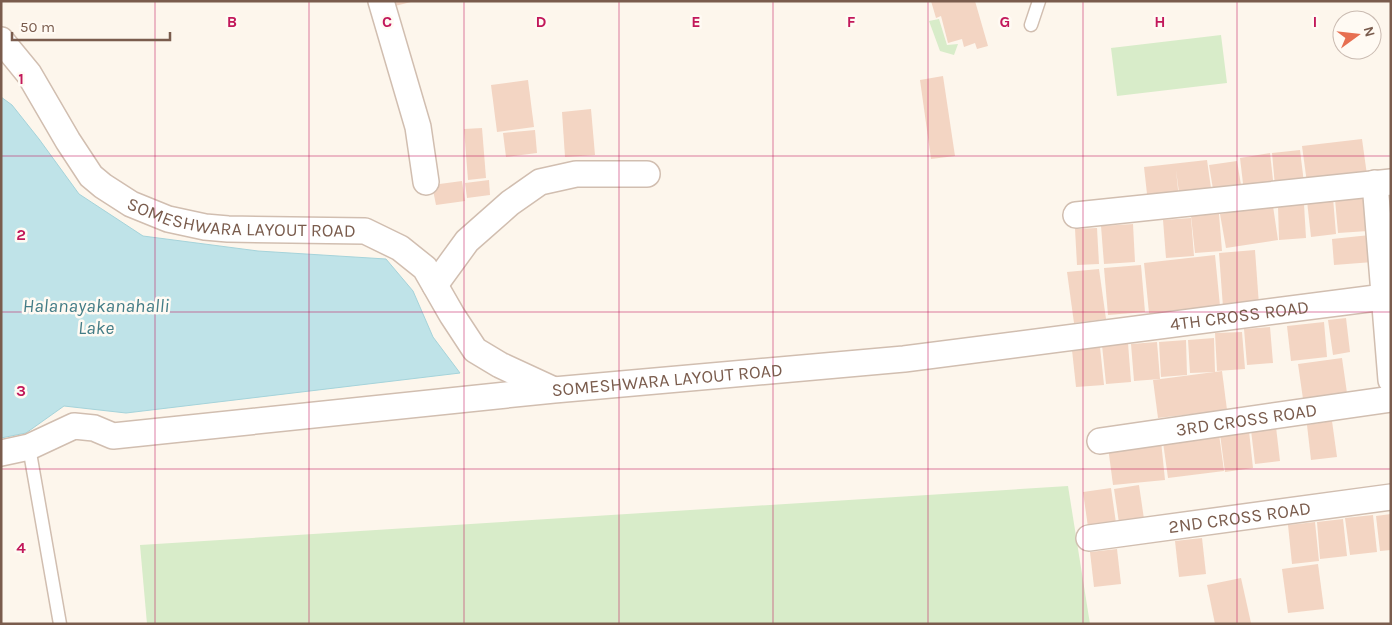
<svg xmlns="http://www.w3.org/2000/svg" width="1392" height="625" font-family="Karla,sans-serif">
  <rect width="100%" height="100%" fill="#fdf6ec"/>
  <g fill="#d8ecc9">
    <polygon points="939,19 947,45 958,44 954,55 940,51 929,21"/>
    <polygon points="1221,35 1227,83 1117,96 1111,48"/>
    <polygon points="1068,486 1090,624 147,624 140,545"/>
  </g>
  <polygon fill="#bfe3e8" stroke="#a5d3da" points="1,97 12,105 39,139 79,194 143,236 258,251 386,259 413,291 433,337 460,373 126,413 64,406 26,433 1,438"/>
  <g fill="#f3d5c3">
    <polygon points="390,1 410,1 411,2 391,7"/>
    <polygon points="931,1 975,1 988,46 977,49 975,43 964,47 962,39 948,43 941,16 936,18"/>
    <polygon points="943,76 955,156 931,159 920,80"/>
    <polygon points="528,80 534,127 497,132 491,85"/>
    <polygon points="591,109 595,155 565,157 562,112"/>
    <polygon points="482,128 486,178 468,180 464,129"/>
    <polygon points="535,130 537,153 506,157 503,133"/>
    <polygon points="1362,139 1367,175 1307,183 1302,146"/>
    <polygon points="1300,150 1304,183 1275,186 1272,153"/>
    <polygon points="1270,153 1274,189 1244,192 1240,158"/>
    <polygon points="1207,160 1212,195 1180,200 1176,170 1179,199 1148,203 1144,167"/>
    <polygon points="1237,161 1242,191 1214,195 1209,165"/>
    <polygon points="489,180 490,195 467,198 465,183"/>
    <polygon points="462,181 465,201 436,205 432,185"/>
    <polygon points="1365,196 1368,231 1338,233 1335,199"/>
    <polygon points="1333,198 1336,234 1311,237 1307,201"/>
    <polygon points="1304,204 1306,238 1279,240 1278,206"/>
    <polygon points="1273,206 1278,240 1226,248 1220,214"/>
    <polygon points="1219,214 1222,251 1195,253 1191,216"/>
    <polygon points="1191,218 1194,256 1166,258 1163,220"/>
    <polygon points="1133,224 1135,262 1104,264 1101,226"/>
    <polygon points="1097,228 1099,264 1077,265 1075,229"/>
    <polygon points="1370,235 1373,262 1334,265 1332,239"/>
    <polygon points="1255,250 1259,305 1223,307 1219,253"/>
    <polygon points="1215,255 1220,306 1149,313 1144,263"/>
    <polygon points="1141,265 1145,312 1108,315 1104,268"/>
    <polygon points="1099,269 1106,319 1074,323 1067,272"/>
    <polygon points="1346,318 1350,352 1333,355 1328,320"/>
    <polygon points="1324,322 1327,357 1291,361 1287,326"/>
    <polygon points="1270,327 1273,363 1247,365 1244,329"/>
    <polygon points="1242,332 1245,369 1217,371 1215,333"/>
    <polygon points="1214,338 1215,372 1190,373 1188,340"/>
    <polygon points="1186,340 1187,375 1161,377 1159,342"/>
    <polygon points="1157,342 1160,379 1134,381 1131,344"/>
    <polygon points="1128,343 1131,382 1106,384 1102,345"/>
    <polygon points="1100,347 1104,385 1076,387 1072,350"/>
    <polygon points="1342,358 1347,393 1303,399 1298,364"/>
    <polygon points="1222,371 1227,410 1158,418 1153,380"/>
    <polygon points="1332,421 1337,457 1311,460 1307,425"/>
    <polygon points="1276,427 1280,461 1255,464 1251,430"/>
    <polygon points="1249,431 1253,468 1225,472 1220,434"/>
    <polygon points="1219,434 1224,471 1168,478 1163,442"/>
    <polygon points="1161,441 1165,480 1113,485 1108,447"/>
    <polygon points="1139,485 1144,519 1119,523 1114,489"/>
    <polygon points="1111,488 1116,523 1088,527 1083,492"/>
    <polygon points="1391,514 1391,550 1380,551 1376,516"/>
    <polygon points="1373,515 1377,552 1350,555 1345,518"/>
    <polygon points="1343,519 1347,556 1320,559 1317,522"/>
    <polygon points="1315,522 1319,561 1292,564 1288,525"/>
    <polygon points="1202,538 1206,574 1179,577 1175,541"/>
    <polygon points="1117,549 1121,584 1094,587 1090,552"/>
    <polygon points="1318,564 1324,609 1288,613 1282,569"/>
    <polygon points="1241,578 1251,623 1215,624 1207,585"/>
  </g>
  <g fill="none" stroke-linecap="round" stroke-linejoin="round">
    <defs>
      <g id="lane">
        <polyline points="1031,25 1039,1"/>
        <polyline points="29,447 60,624"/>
      </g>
      <g id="street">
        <polyline points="381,1 418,127 426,182"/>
        <path id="s1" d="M1 40 29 74 68 141 91 176 103 186 131 204 168 219 205 227 228 229 365 231 400 248 425 268 452 315 475 350 500 365 552 389"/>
        <polyline points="1375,183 1391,380"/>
        <polyline points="1076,215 1391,182"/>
        <polyline points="435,285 467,241 510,203 540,182 576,174 647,174"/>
        <path id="s2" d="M1100 441 1391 399"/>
        <path id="s3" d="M1 453 29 447 74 426 94 428 113 436 554 390 904 359 1384 297"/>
        <path id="s4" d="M1089 538 1391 497"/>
      </g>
    </defs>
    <use href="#lane" stroke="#d1beb0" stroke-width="15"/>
    <use href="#street" stroke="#d1beb0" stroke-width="28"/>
    <use href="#lane" stroke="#fff" stroke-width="12"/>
    <use href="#street" stroke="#fff" stroke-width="25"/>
  </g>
  <path fill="none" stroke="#c2185b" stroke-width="1" stroke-opacity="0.55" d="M155 1V624M309 1V624M464 1V624M619 1V624M773 1V624M928 1V624M1083 1V624M1237 1V624M1 156H1391M1 312H1391M1 469H1391"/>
  <g text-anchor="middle" stroke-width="5" stroke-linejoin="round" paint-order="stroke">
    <g font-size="18" fill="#7a5c4d" stroke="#fffaf3">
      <text dy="6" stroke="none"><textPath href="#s1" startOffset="325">SOMESHWARA LAYOUT ROAD</textPath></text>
      <text dy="6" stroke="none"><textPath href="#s3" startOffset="1252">4TH CROSS ROAD</textPath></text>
      <text dy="6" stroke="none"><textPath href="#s3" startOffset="676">SOMESHWARA LAYOUT ROAD</textPath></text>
      <text dy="6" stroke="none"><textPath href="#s2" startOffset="148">3RD CROSS ROAD</textPath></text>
      <text dy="6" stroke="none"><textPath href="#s4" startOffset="152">2ND CROSS ROAD</textPath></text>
    </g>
    <g font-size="19" font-style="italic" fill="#437c86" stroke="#fffaf3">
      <text x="96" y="312">Halanayakanahalli<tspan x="96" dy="22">Lake</tspan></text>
    </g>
  </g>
  <g font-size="16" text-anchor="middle" font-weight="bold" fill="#c2185b" stroke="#fffaf3" stroke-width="5" stroke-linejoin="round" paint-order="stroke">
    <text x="232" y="27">B</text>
    <text x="387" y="27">C</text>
    <text x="541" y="27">D</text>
    <text x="696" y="27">E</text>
    <text x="851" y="27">F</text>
    <text x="1005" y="27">G</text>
    <text x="1160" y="27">H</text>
    <text x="1315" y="27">I</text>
    <text x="21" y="84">1</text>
    <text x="21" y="240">2</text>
    <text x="21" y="396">3</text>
    <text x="21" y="553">4</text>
  </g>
  <rect width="1392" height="625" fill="none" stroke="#7a5c4d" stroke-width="5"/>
  <g transform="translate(1357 35) rotate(75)"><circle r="24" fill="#fffaf3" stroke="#cabbb1"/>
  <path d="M0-4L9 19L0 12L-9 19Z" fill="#e76f51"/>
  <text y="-8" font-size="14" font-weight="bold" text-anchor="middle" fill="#7a5c4d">N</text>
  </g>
  <path d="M12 32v8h158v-8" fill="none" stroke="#7a5c4d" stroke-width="2.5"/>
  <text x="20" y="32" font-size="15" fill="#7a5c4d" stroke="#fffaf3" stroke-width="4" paint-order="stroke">50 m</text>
</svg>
